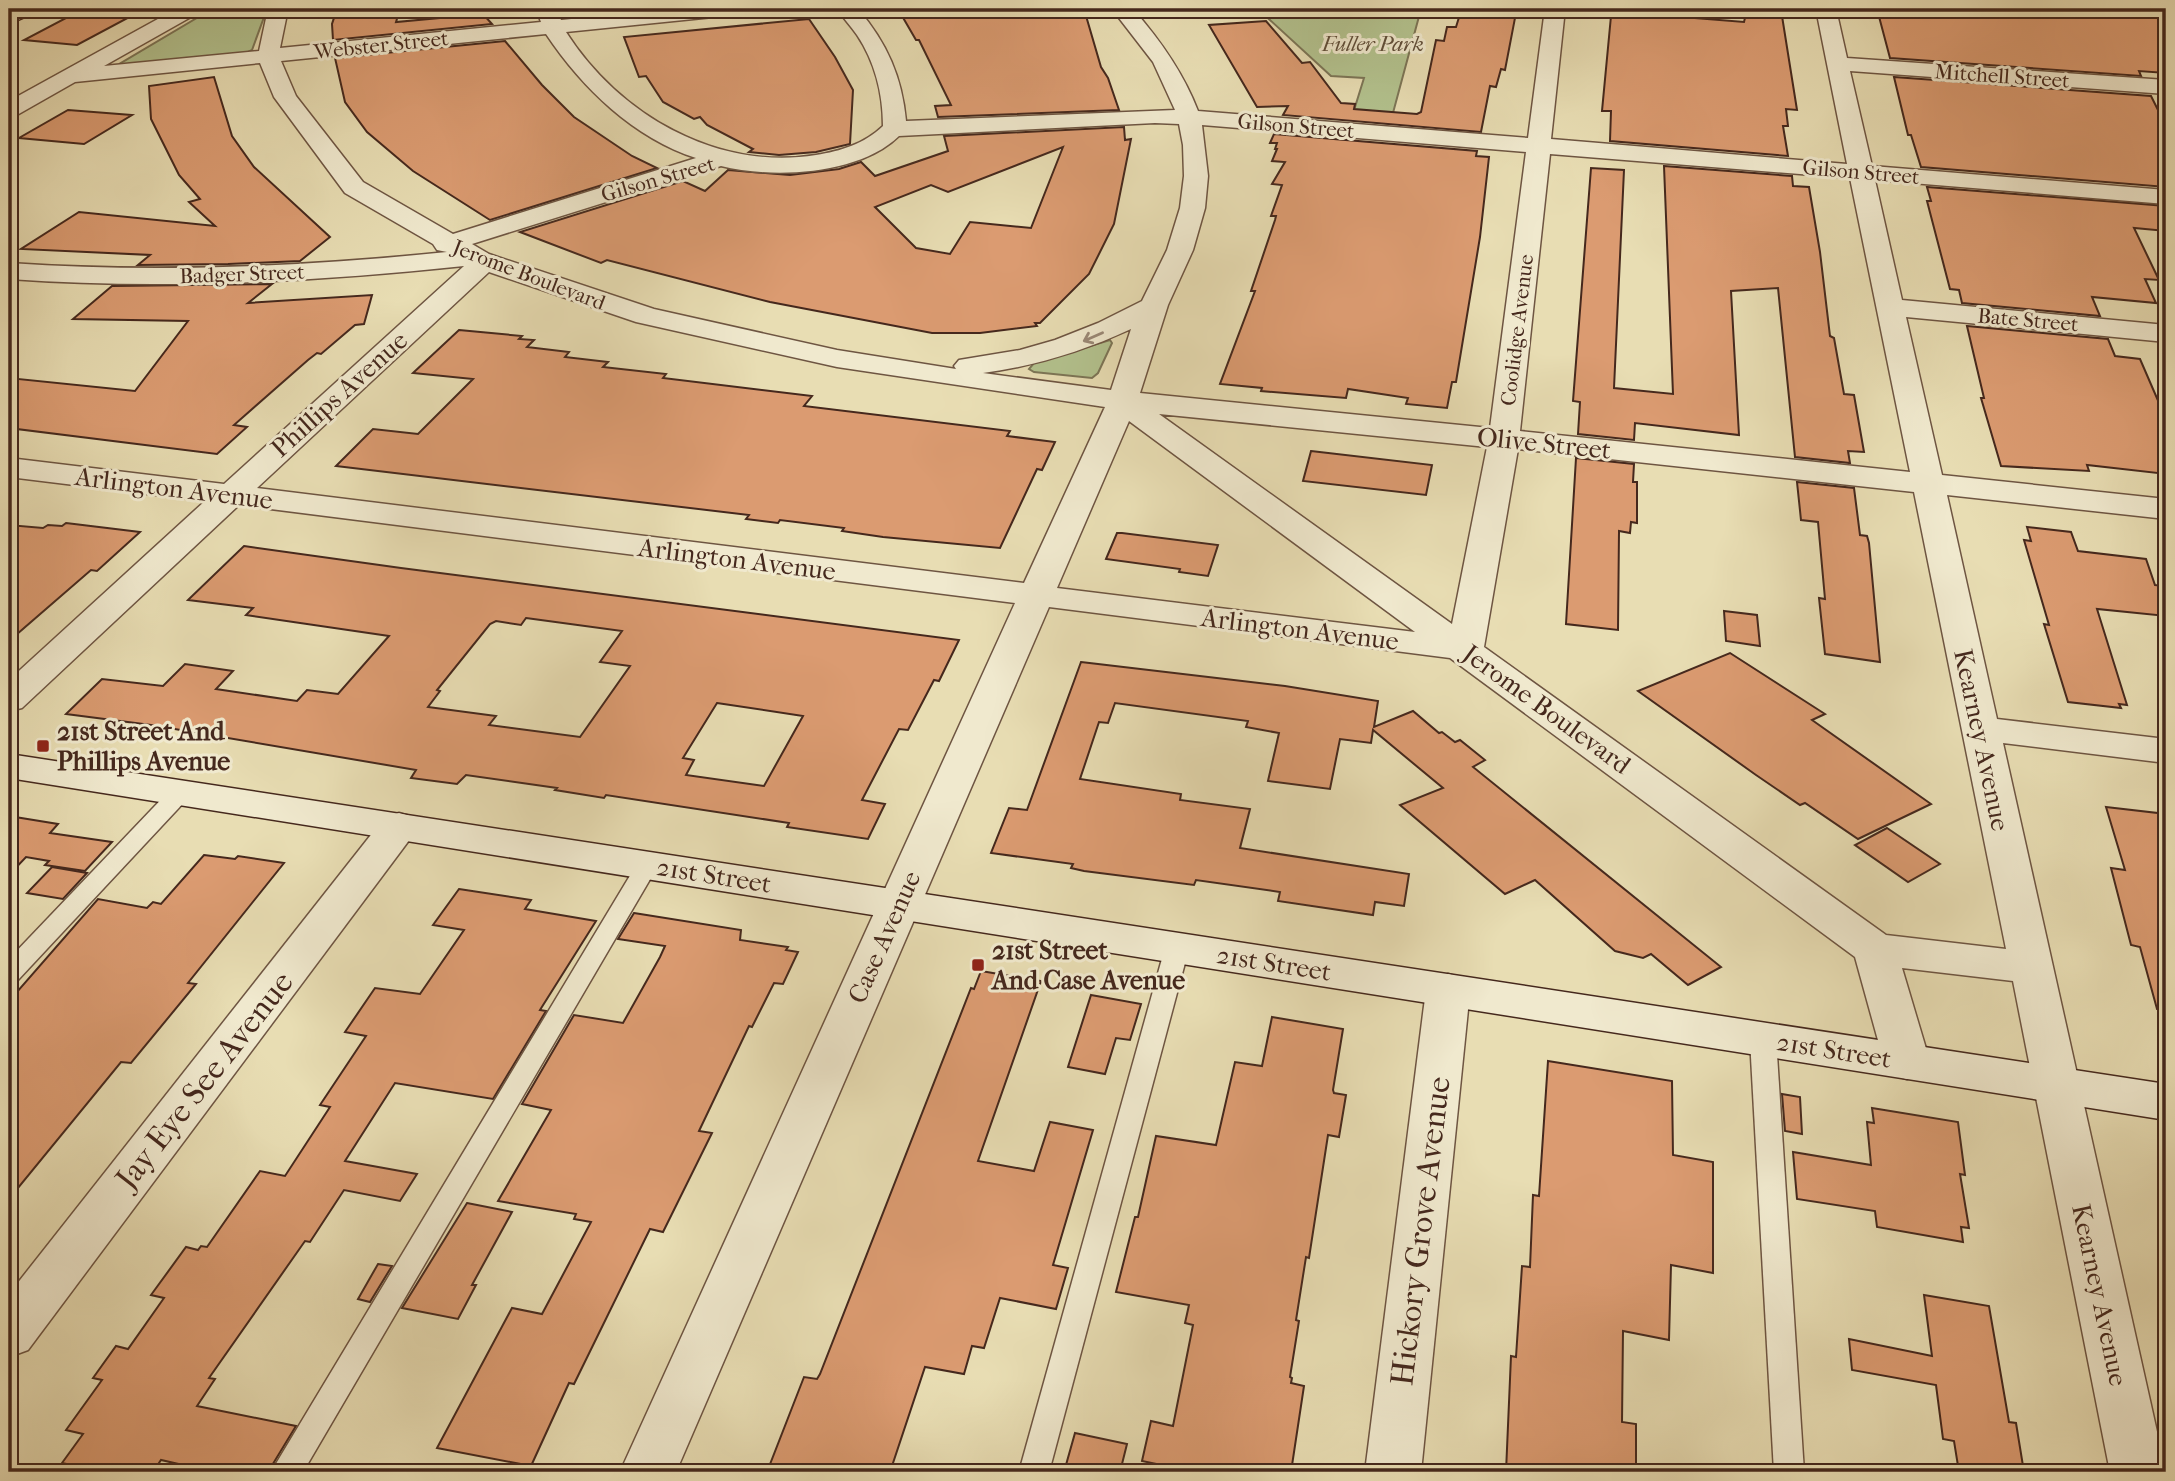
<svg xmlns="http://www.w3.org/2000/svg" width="2175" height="1481" font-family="'IM FELL French Canon',serif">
  <rect width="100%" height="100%" fill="#e8ddb3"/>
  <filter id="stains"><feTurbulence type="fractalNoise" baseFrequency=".00286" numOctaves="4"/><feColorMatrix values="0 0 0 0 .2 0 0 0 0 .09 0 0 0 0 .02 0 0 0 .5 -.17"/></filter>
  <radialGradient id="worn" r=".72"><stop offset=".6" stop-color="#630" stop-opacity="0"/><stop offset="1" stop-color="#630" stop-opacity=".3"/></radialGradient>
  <g fill="#b3c28e" stroke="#7c7556" stroke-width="2">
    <polygon points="212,9 267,9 252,50 246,53 125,65 121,63"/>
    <polygon points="1258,9 1421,9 1390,124 1351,120 1364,78 1331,76"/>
    <polygon points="1110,340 1112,343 1098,373 1092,378 1034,372 1029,369 1034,363"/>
  </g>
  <g fill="#db9b71" stroke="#45281d" stroke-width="2" fill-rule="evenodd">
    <polygon points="83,9 137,13 77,45 24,40"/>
    <polygon points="337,9 400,9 396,22 483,14 492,24 333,40 332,24"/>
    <polygon points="898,9 1084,9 1101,67 1108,78 1119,110 938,117 935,106 951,105 919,40 916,40"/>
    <polygon points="1877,9 2092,9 2166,14 2166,73 2139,71 2141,76 1890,58"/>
    <polygon points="1619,12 1744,22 1746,14 1782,16 1797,110 1786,109 1788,126 1783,126 1788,156 1610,141 1611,111 1602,111 1611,16 1619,16"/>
    <polygon points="1460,14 1515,18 1505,70 1501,69 1496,87 1490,86 1481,132 1283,115 1288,106 1257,107 1209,25 1266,21 1302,63 1310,62 1341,103 1355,104 1354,109 1417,114 1421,112 1436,40 1444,41 1447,27 1456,27"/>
    <polygon points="809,19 835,57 853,90 850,144 816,152 779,155 749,152 753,149 707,125 700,117 694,119 663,102 646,76 639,77 624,37"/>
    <polygon points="505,41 542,85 574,117 632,156 657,168 490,220 413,171 367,132 345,102 335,58"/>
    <polygon points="214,77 232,136 254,167 330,237 300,261 228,264 138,265 150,255 21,249 79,212 215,226 189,202 200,199 179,175 151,119 149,86"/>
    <polygon points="1894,77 2151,96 2166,126 2166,187 1921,167 1911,135 1908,135"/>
    <polygon points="68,110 132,115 84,144 19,138"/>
    <path d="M1124 127 1125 140 1131 139 1114 224 1089 274 1040 323H1035L1037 326 980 333H932L770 302 607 260 601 263 520 232 683 181 705 191 728 170 790 175 839 169 861 162 875 176 948 151 944 136ZM1063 147 1031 228 970 222 950 254 916 248 875 207 931 185 948 192Z"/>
    <polygon points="1274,134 1477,151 1476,156 1489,157 1480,237 1456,382 1452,382 1447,408 1406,404 1408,398 1348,389 1346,398 1261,391 1262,388 1220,384 1255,291 1251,291 1275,220 1276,216 1271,216 1282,185 1272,184 1285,162 1272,161 1277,149 1275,149 1277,143 1270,143"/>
    <polygon points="1664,166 1792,176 1793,186 1809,187 1820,252 1830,336 1834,338 1844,394 1854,395 1864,452 1848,451 1850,463 1795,457 1778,288 1731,291 1739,435 1635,423 1634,440 1578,434 1580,402 1573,401 1591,168 1624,170 1614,388 1673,394"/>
    <polygon points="1927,187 2166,206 2166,231 2134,228 2159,280 2145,279 2156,303 2092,297 2100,316 1962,303 1959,290 1950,289 1927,201 1931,201"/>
    <polygon points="272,284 248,303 372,295 364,324 355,325 321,354 317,353 308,360 234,425 247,427 217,454 9,428 9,378 135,391 188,321 73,319 112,286"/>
    <polygon points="1967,326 2108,339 2115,356 2140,359 2166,419 2166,474 2087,465 2089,471 2001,466 1981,398 1984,398"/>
    <polygon points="459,330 522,336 519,339 534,340 527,347 569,352 565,357 608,362 603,367 666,374 663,378 812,396 804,406 1010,431 1007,436 1055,442 1042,470 1037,469 1000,548 883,537 842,531 844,528 780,520 778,523 746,519 749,515 336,466 373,429 418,434 473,379 413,373"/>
    <polygon points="1311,451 1432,465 1426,495 1303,481"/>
    <polygon points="1576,458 1634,464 1633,482 1637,482 1637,523 1631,522 1630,533 1619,531 1618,630 1566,624"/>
    <polygon points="1797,482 1854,488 1860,535 1867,536 1869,543 1880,662 1825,654 1819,598 1825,599 1818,522 1801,520"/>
    <polygon points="66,523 140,532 97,571 91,570 9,641 9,525 43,528 48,525 62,526"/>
    <polygon points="2027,527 2071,532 2078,551 2146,559 2155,585 2166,586 2166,616 2097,609 2127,705 2119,704 2121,708 2068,702 2044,624 2049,625 2024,540 2031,541"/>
    <polygon points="1117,533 1122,533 1218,545 1208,576 1179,572 1180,569 1106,559"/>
    <path d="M244 546 401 568 959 640 939 681 934 680 908 730 899 729 862 800 885 804 868 839 787 827 789 823 606 795 604 798 555 790 557 788 466 775 457 784 411 778 416 770 151 725 66 714 102 679 163 686 185 664 233 671 216 689 297 701 307 690 338 694 389 636 246 615 253 608 188 600ZM526 618 622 631 600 662 630 666 580 737 489 725 496 716 428 707 440 691 437 690 490 624 496 621 521 625ZM717 703 803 716 764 786 686 775 694 760 683 758Z"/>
    <polygon points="1724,611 1757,615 1760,646 1726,641"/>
    <polygon points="1730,653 1825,714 1812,720 1931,804 1858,839 1805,803 1800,805 1756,775 1638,691"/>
    <polygon points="1081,662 1285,686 1378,701 1374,727 1413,711 1439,733 1442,732 1455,742 1460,740 1485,760 1473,767 1721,967 1688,985 1651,954 1643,958 1615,951 1535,880 1505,894 1400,805 1443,788 1373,730 1371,743 1340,739 1330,789 1268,781 1279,733 1246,727 1248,721 1115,703 1108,723 1099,722 1080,779 1181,794 1180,800 1250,809 1240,848 1409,874 1404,906 1375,902 1373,915 1278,901 1280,892 1196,880 1194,885 1084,871 1071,868 1073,864 991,853 1009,808 1027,810"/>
    <polygon points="2106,807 2166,814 2166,1008 2157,1009 2140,947 2131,945 2111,868 2125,870"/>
    <polygon points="9,816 58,824 50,833 112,842 85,871 45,865 49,861 26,857 9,875"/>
    <polygon points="1887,828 1940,864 1908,882 1855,845"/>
    <polygon points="204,855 235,859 238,856 284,863 188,983 196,984 131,1063 121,1062 9,1199 9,1001 98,899 147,908 153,902 161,904"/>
    <polygon points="52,867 87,873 63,899 27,893"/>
    <polygon points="459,889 531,900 525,909 596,921 540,1010 546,1011 493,1099 395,1083 345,1161 417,1174 400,1201 344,1190 310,1242 305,1241 209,1378 215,1379 197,1406 296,1426 268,1472 213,1472 161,1460 153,1472 103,1472 62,1463 83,1434 66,1430 102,1380 93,1378 116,1346 128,1349 164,1298 151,1295 186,1247 198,1250 201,1246 207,1247 260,1171 285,1176 330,1107 320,1105 366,1036 345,1032 375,988 420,994 464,930 433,925"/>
    <polygon points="634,913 741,930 740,940 788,947 786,950 798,952 783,984 774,983 752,1027 749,1026 699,1131 712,1133 663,1232 650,1229 574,1384 569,1383 531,1466 437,1448 512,1308 542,1314 591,1222 574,1219 576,1214 498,1201 551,1110 522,1104 574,1015 623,1023 660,957 665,946 618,939"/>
    <polygon points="981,971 1041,981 978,1161 1034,1171 1050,1122 1093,1130 1053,1265 1068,1268 1056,1309 1000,1298 984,1348 972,1346 964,1374 925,1367 890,1472 767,1472 804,1377 817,1379 820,1374 971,988 974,989"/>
    <polygon points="1091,995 1141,1004 1130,1040 1116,1038 1105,1074 1068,1067"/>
    <polygon points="1272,1017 1343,1029 1333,1090 1334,1093 1346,1095 1339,1137 1328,1135 1309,1258 1306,1257 1296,1320 1299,1321 1290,1377 1292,1378 1291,1383 1304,1386 1291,1472 1195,1472 1142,1461 1151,1421 1173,1426 1193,1325 1185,1323 1189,1305 1116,1292 1135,1217 1138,1217 1156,1136 1216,1145 1235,1062 1262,1066"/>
    <polygon points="1548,1061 1672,1081 1673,1155 1713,1162 1713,1273 1671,1265 1669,1340 1623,1331 1622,1422 1636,1424 1636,1472 1506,1472 1511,1356 1516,1357 1522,1266 1530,1267 1533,1195 1539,1196"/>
    <polygon points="1782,1094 1800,1097 1802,1134 1785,1131"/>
    <polygon points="1872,1108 1958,1122 1965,1175 1960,1174 1969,1228 1961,1227 1963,1242 1877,1227 1875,1211 1797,1199 1793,1152 1871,1165 1867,1122 1874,1123"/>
    <polygon points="467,1203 512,1212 472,1285 476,1285 458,1319 402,1308"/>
    <polygon points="378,1264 392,1266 370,1302 358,1299"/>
    <polygon points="1924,1295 1989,1306 2009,1422 2016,1423 2024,1472 1959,1472 1954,1441 1943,1439 1936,1385 1852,1370 1849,1339 1932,1356"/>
    <polygon points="1075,1433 1127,1444 1120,1472 1064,1472"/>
  </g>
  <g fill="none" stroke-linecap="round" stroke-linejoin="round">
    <defs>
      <g id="lane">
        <polygon points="181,785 189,787 192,792 189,797 18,980 9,982 9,959 173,787"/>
        <polygon points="648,856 656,859 659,864 303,1472 271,1472 637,864 640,859"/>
        <polygon points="1177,940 1185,942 1189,948 1049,1472 1019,1472 1165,948 1169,942"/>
        <polygon points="1763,1030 1772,1032 1776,1039 1804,1472 1774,1472 1750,1039 1754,1032"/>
      </g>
      <g id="street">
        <path d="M176 9H201L198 13 104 66 259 51 268 9H288L280 48 541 22 536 9H556L561 20 675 9H743L740 13 733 15 566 32C619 115 717 171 816 155 841 151 864 144 883 126 883 94 875 62 857 35 851 26 843 18 837 9H858C887 43 902 77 906 121L1175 110 1153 62 1112 9H1133C1160 40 1183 72 1198 111L1528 138 1545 9H1565L1551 139 1847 164 1816 9H1836L1847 58 2166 80V94L1850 71 1872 166 2166 190V204L1875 180 1902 300 2166 325V342L1906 317 1942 475 2166 499V519L1947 495 1997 719 2166 739V763L2003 743 2166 1472H2110L2013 981 1902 968 1930 1062 1923 1074 1907 1079 1891 1074 1884 1062 1855 957 1450 658 1049 607 676 1472H620L1015 603 239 505 22 708 9 711V680L205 501 9 477V458L224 484 464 266C312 282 161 290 9 279V263C156 273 301 267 447 252L437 250 433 244 345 193 274 97 260 63 75 82 17 115 9 117V101ZM546 34C582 88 634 138 696 158L453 234 363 182 296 96 281 61ZM1155 123 1179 124 1183 145 1184 176 1180 208 1167 250 1142 301 1098 323 1055 340 1020 350 959 360 954 366 956 369 837 350 654 309 489 254 472 244 721 166C773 179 859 175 899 136ZM1202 125 1526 152 1490 428 1140 393 1168 305 1193 250 1205 208 1208 176ZM1550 154 1850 178 1910 472 1520 431ZM489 272 636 322 837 367 1105 407 1024 583 257 488ZM1131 329 1111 390 983 373C1035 366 1084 351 1131 329ZM1159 414 1487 447 1452 624ZM1129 421 1415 632 1057 588ZM1518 449 1914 492 2006 949 1886 935 1484 647Z"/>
        <polygon points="399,813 413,817 419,826 413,835 28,1350 9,1357 9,1294 385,817"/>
        <polygon points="1448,974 1464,979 1470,990 1421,1472 1365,1472 1426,990 1432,979"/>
      </g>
      <g id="secondary">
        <polygon points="12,9 37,9 34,13 9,24 9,10"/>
        <polygon points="9,754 2166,1084 2166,1120 9,778"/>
      </g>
    </defs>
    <use href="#lane" stroke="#6e5542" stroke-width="3"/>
    <use href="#street" stroke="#6e5542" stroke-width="3"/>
    <use href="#secondary" stroke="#45281d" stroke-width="3"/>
    <use href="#lane" fill="#f0e9ce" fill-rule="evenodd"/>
    <use href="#street" fill="#f0e9ce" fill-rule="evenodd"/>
    <use href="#secondary" fill="#f0e9ce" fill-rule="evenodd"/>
  </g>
  <defs><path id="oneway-shaft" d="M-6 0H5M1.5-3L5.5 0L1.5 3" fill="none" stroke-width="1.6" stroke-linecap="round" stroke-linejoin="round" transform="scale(1.75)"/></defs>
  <use stroke="#9a8876" href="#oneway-shaft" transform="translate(1093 337) rotate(156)"/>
  <g fill="#8f2418" stroke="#f0e9ce" stroke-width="2.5">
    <rect x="36" y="739" width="14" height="14" rx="3.5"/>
    <rect x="971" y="958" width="14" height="14" rx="3.5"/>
  </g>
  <g text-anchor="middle" stroke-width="6" stroke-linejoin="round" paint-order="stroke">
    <g font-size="21" font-style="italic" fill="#604e39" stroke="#f0e9ce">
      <text x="1373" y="51">Fuller Park</text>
    </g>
    <g font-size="21" fill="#45281d" stroke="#f0e9ce">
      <text transform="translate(381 45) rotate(-6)" y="7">Webster Street</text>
      <text transform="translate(2002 76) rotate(4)" y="7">Mitchell Street</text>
      <text transform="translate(1296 126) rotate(5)" y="7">Gilson Street</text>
      <text transform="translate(1861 172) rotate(5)" y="7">Gilson Street</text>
      <text transform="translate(658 179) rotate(-16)" y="7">Gilson Street</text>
      <text transform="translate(242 274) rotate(-2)" y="7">Badger Street</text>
      <text transform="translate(529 275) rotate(21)" y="7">Jerome Boulevard</text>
      <text transform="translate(2028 320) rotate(5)" y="7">Bate Street</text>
      <text transform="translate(1517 330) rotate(-83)" y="7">Coolidge Avenue</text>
    </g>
    <g font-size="26" fill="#45281d" stroke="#f0e9ce">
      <text transform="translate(339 394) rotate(-42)" y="9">Phillips Avenue</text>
      <text transform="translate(1544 443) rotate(6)" y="9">Olive Street</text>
      <text transform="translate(174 488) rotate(7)" y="9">Arlington Avenue</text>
      <text transform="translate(737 559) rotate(7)" y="9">Arlington Avenue</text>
      <text transform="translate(1300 629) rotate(7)" y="9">Arlington Avenue</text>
      <text transform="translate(1547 709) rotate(36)" y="9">Jerome Boulevard</text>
      <text transform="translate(1982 740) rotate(78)" y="9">Kearney Avenue</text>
      <text transform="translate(714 875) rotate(9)" y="9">21st Street</text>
      <text transform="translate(884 937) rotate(-66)" y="9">Case Avenue</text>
      <text transform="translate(1274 963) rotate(9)" y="9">21st Street</text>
      <text transform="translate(1834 1050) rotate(9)" y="9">21st Street</text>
      <text transform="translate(2100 1295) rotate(78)" y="9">Kearney Avenue</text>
    </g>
    <g font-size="26" font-weight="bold" fill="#45281d" stroke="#f0e9ce" text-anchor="start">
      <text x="57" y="740">21st Street And<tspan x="57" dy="30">Phillips Avenue</tspan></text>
      <text x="992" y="959">21st Street<tspan x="992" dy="30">And Case Avenue</tspan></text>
    </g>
    <g font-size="32" fill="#45281d" stroke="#f0e9ce">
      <text transform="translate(204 1080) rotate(-52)" y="11">Jay Eye See Avenue</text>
      <text transform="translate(1420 1231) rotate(-83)" y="11">Hickory Grove Avenue</text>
    </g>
  </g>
  <rect width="2175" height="1481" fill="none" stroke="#e8ddb3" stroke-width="35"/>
  <rect x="10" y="10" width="2154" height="1460" fill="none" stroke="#45281d" stroke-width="3.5"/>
  <rect x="18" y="18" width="2140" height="1446" fill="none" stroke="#45281d" stroke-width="2"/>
  <rect width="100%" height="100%" filter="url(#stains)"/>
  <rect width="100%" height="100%" fill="url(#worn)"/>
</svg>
